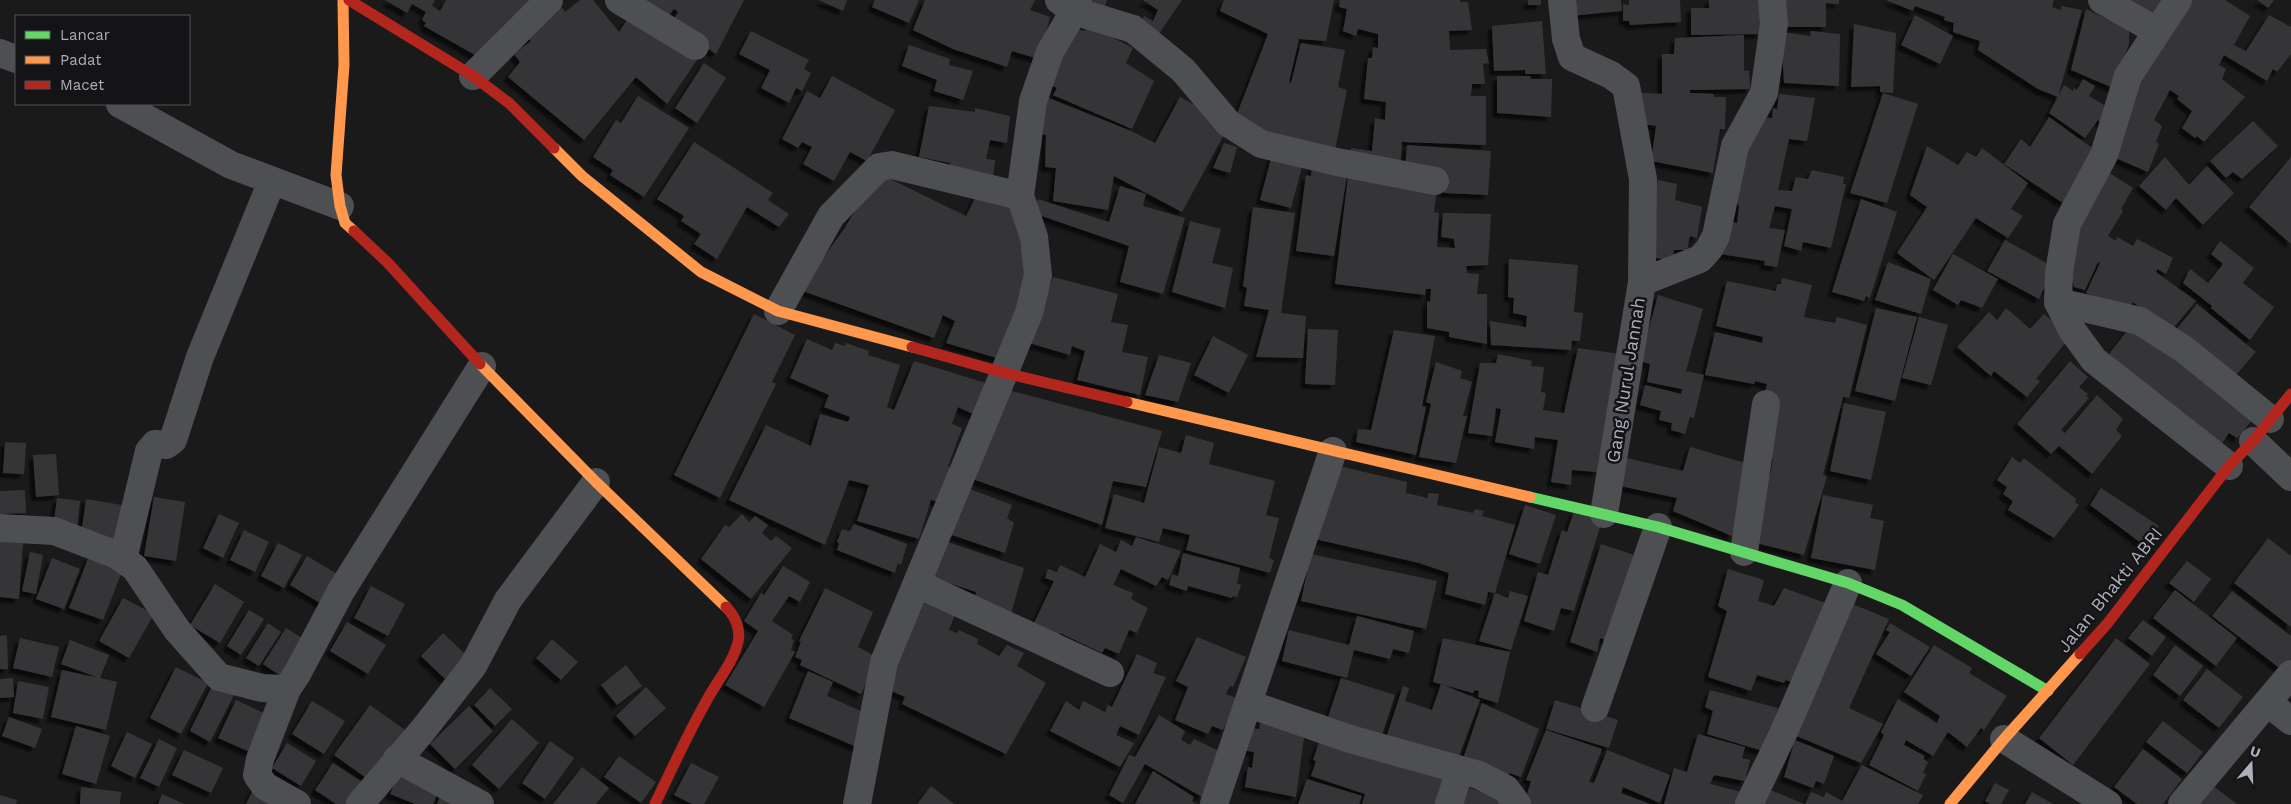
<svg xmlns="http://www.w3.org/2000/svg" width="2291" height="804" font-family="'Work Sans',sans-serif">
  <defs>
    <filter id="shadow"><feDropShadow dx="-4.5" dy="4.5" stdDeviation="1" flood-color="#0009"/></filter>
  </defs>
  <rect width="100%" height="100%" fill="#1a1a1a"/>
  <g fill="#363638" filter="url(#shadow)">
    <polygon points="385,0 435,0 432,6 440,11 446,0 538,0 506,37 497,32 482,59 424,26 426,23 422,20 426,12 412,4 407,13"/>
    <polygon points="580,0 593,0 619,32 630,15 697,60 667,104 636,77 584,140 508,77 520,62 514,54 531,41 524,33 560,5 565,12"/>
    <polygon points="633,0 744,0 716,54 670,24 678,12 674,9 665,21"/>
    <polygon points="818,0 847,0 843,11"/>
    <polygon points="875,0 919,0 909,23 872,7"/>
    <polygon points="925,0 1035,0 1030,10 1050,17 1039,59 1012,51 1007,67 953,49 913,30"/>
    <polygon points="1080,0 1107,0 1104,9"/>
    <polygon points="1143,0 1182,0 1156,38 1137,29 1144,16 1153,21 1158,10"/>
    <polygon points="1224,0 1334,0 1326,41 1299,39 1289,82 1291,83 1301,43 1345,50 1338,87 1347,90 1334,155 1247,129 1235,119 1268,34 1220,11"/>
    <polygon points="1340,0 1460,0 1460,2 1468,2 1472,30 1449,31 1450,50 1486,49 1489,63 1483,64 1485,84 1472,84 1471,96 1486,96 1486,145 1402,142 1400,169 1350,163 1351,148 1372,151 1375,118 1385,120 1386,102 1364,99 1368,58 1372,58 1373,47 1378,48 1378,34 1358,29 1356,36 1343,31 1347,9 1339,7"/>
    <rect x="1528" y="0" width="13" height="5"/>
    <polygon points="1570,0 1621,0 1622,11 1570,16"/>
    <polygon points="1629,0 1680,0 1681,22 1630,25 1629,21 1623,21 1623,4 1629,5"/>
    <polygon points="1709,0 1761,0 1761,34 1691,35 1691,8 1709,8"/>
    <polygon points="1777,0 1839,0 1839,4 1826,3 1826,27 1776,27"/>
    <polygon points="1886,0 2054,0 2052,7 2061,10 2061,6 2082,10 2058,97 2038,89 1978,50 1980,41 1953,32 1954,23 1944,20 1945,17 1915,6 1913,11"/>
    <polygon points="2126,0 2169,0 2147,20"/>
    <polygon points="2184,0 2225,0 2250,16 2234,45 2246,51 2269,15 2291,27 2291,54 2277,72 2273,69 2267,81 2224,55 2219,65 2226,69 2222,79 2245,97 2204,142 2197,136 2195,138 2182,128 2192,111 2177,99 2179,96 2170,90 2154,120 2162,126 2156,142 2159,144 2148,172 2111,156 2113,126"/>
    <polygon points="2257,0 2274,0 2268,8"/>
    <polygon points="2086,9 2129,30 2129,44 2113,88 2071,70"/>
    <polygon points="1915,15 1953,36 1940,64 1901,45"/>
    <polygon points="1542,21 1546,74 1525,74 1525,70 1494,71 1492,26"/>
    <polygon points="1854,24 1896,33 1893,93 1880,92 1880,86 1851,87"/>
    <polygon points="1085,27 1102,32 1133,48 1126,63 1154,81 1132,129 1053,95 1057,88 1051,85 1055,55 1078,30 1085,31"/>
    <polygon points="751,31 809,60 804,69 811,73 802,91 796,88 789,103 761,88 770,70 739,54"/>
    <polygon points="1811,31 1840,34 1839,86 1784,83 1781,32 1810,36"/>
    <polygon points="1744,35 1744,71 1749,70 1750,89 1690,90 1690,93 1714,94 1714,97 1726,97 1725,129 1720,129 1713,173 1651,161 1656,126 1643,124 1645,110 1632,108 1633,92 1662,94 1662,54 1674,54 1675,38"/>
    <polygon points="909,45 950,59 949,65 973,71 963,100 934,91 937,80 902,66"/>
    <polygon points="704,63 726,78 697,123 675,108"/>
    <polygon points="832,76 895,110 867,161 850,152 834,181 803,164 812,147 802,142 798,148 782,139 807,91 820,98"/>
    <polygon points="1497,76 1530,76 1531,79 1552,79 1551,117 1497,113"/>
    <polygon points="2083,79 2095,86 2089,96 2107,107 2103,124 2098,120 2085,138 2049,113 2064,85 2073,91 2074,88 2077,90"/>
    <polygon points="1883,93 1918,104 1887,203 1850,193"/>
    <polygon points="1779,94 1815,98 1807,141 1789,139 1778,190 1792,191 1796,177 1808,179 1812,170 1844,177 1843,184 1846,184 1831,248 1803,242 1801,251 1784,246 1792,209 1775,206 1769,228 1785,230 1777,267 1764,265 1765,261 1720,254 1726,221 1737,223 1739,207 1732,190 1747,139 1761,117 1772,118 1773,108 1777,109"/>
    <polygon points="638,96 689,128 644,197 610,175 613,170 593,157 616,120 621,123"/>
    <polygon points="1044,96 1131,131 1155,143 1180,97 1211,114 1208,122 1226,131 1182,212 1114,176 1108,210 1053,201 1056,168 1045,167 1046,135 1036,132"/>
    <polygon points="929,106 975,112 975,108 1010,116 1007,143 990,140 986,159 995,160 992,186 949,177 950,163 919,157"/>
    <polygon points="2049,117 2099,153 2063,203 2004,164 2021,139 2030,147"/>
    <polygon points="2253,121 2278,146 2242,179 2233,172 2226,178 2210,161"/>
    <polygon points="694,142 773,193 768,200 789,214 779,227 747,207 717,259 694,244 701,234 681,221 684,216 657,199"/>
    <polygon points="1224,143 1237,147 1230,173 1213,168"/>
    <polygon points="1407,145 1491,151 1488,195 1444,193 1445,174 1405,169"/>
    <polygon points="1927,146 1958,165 1967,152 1976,157 1982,148 2028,183 2011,209 2023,216 2008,238 1976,218 1934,280 1897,253 1927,207 1910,195"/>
    <polygon points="1272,155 1303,163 1291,208 1260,200"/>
    <polygon points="2165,157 2189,185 2207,166 2234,193 2203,225 2176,198 2166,210 2139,186"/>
    <polygon points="2291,157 2291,244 2249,207"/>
    <polygon points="1312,166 1348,169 1334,256 1296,251 1306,175 1311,176"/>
    <polygon points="2105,170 2133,188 2121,209 2123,211 2108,236 2116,241 2117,237 2133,246 2137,239 2173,258 2166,274 2157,269 2156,272 2196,301 2170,332 2133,302 2127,314 2086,293 2100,263 2098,262 2085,290 2074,287 2071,275 2075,266 2067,262 2070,246"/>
    <polygon points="878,173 966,216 977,194 1022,207 1029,279 1007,361 946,343 955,321 943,315 934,338 800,290 844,229"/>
    <polygon points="1348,177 1437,188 1434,212 1439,213 1437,247 1455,248 1454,239 1441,237 1443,213 1491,214 1488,265 1466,266 1467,273 1479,274 1477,294 1487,294 1487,344 1449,337 1449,332 1427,328 1427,301 1430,302 1431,289 1426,289 1425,295 1335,284"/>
    <polygon points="1658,180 1677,184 1675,200 1702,207 1697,238 1690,236 1687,250 1674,250 1672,261 1647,256 1657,209 1652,208"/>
    <polygon points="1120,186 1146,194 1143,206 1185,218 1163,294 1120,282 1129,246 1033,213 1038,199 1109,222"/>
    <polygon points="1861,199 1897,212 1870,298 1866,296 1864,301 1832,292"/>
    <polygon points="1253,207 1295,213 1281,313 1306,316 1303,358 1256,357 1269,310 1244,306 1247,288 1243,286"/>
    <polygon points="1190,221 1221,229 1212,263 1233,268 1225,308 1172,292"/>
    <polygon points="2005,240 2054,267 2049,290 2044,288 2039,299 1987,271"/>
    <polygon points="2220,241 2254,268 2243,283 2274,307 2250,340 2211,308 2212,306 2183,283 2190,269 2208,283 2223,264 2211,254"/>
    <polygon points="1953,254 1998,279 1982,308 1961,300 1958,305 1933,290"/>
    <polygon points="1509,259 1578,265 1574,312 1583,313 1580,341 1572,341 1571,350 1491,345 1490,321 1526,327 1527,316 1513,313 1514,298 1508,297"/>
    <polygon points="1888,262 1931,279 1921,314 1875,300"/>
    <polygon points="1053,277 1118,294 1111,322 1128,325 1122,352 1148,357 1140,395 1077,380 1085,351 1072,346 1070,355 1029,343 1044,284 1050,286"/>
    <polygon points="1782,278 1812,285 1804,317 1835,323 1837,317 1867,325 1849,398 1843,397 1823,475 1827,476 1804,555 1748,541 1763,474 1770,475 1773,459 1762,457 1763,399 1767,384 1755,381 1754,384 1705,375 1715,332 1762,343 1763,337 1716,326 1727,281 1776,291 1777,284 1781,284"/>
    <polygon points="1658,295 1703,309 1686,371 1704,375 1694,418 1690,417 1685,434 1671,430 1672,423 1659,420 1661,411 1640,405 1645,385 1681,394 1682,389 1647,382 1650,364 1640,361"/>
    <polygon points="2197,304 2256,352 2229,383 2171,336"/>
    <polygon points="1876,308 1917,317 1895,401 1855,391"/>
    <polygon points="2006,308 2030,329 2044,314 2070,337 2036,379 2040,381 2027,397 1994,371 1991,376 1957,347 1989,312 1997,320"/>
    <polygon points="754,314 795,335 772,382 776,384 720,498 674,475"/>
    <polygon points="1919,317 1948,325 1931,385 1902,378"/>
    <polygon points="2134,322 2254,418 2237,438 2229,433 2220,446 2109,354"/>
    <polygon points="1308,329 1338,330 1335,385 1305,384"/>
    <polygon points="1394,330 1435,336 1422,406 1426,407 1416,455 1356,442 1358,429 1371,430"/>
    <polygon points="1213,336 1248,355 1229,393 1194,375"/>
    <polygon points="807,339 832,350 835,343 845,346 846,343 869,351 868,355 900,365 887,407 894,410 914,361 986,383 975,415 958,407 952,424 962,428 948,466 953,468 941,503 931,500 919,539 857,521 869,485 849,480 825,545 729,500 766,425 811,446 820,414 848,422 850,417 824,407 829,395 790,378"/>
    <polygon points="1578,348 1627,355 1604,458 1599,457 1597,472 1572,470 1571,485 1551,482 1558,440 1535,437 1534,449 1495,442 1501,409 1496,408 1492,436 1468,433 1480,363 1496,363 1498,354 1532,361 1531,366 1544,367 1541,392 1546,393 1543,410 1564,413"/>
    <polygon points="1159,355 1191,363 1178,402 1145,395"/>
    <polygon points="2070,361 2088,377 2079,387 2088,394 2086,396 2089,398 2061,430 2065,433 2097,395 2123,419 2116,430 2122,436 2092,474 2059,446 2051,454 2017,424"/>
    <polygon points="1436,362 1462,371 1460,378 1472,382 1463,416 1467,416 1456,463 1419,457 1431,404 1426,402"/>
    <polygon points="1005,389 1162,431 1146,487 1113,481 1102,525 967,477"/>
    <polygon points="1844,403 1886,412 1871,480 1830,471"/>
    <polygon points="1186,435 1214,443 1209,464 1275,481 1266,515 1279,518 1269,558 1274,560 1270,573 1186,550 1190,535 1163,528 1159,542 1105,528 1114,494 1144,503 1159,447 1181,453"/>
    <polygon points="5,442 26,443 24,474 3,473"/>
    <polygon points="1690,447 1749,464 1732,536 1673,511 1677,498 1620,486 1626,458 1683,471"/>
    <polygon points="56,454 59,495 36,497 33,455"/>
    <polygon points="2012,457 2020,463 2024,458 2076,499 2075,502 2079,505 2054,538 2008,510 2013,501 2003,494 2007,487 1997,480"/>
    <polygon points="1335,465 1407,482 1406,493 1428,498 1428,493 1439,494 1437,505 1473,513 1475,509 1484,511 1482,516 1515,525 1495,593 1508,598 1510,591 1528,596 1511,650 1479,641 1495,593 1488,592 1485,605 1445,594 1449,573 1419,563 1315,539"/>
    <polygon points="962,486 1012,505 1007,518 1014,523 1005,553 946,533"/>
    <polygon points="2101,488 2159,526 2145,546 2090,505"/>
    <polygon points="25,490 26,513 0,514 0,491"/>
    <polygon points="1823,495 1873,505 1870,518 1884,521 1875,570 1811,558"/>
    <polygon points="154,497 185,502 176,561 144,556"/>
    <polygon points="57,498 80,501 77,532 53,529"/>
    <polygon points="86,499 122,505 116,542 81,536"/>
    <polygon points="1525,505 1556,515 1540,564 1509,554"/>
    <polygon points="1574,511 1603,517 1574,611 1561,608 1554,631 1524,621 1538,572 1548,575 1562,530 1567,532"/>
    <polygon points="219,514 239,523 223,558 203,548"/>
    <polygon points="742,514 749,522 755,516 768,525 762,533 771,541 776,536 792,548 751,599 701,559 725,525 729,527"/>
    <polygon points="854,524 907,544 901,565 898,563 895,573 837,550 839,543 837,542 842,529 850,531"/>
    <polygon points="244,530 269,542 255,572 230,560"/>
    <polygon points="1136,537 1181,551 1168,580 1162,577 1156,586 1121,569 1113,585 1133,593 1131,599 1148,608 1137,633 1129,630 1119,654 1105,648 1102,653 1060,633 1058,637 1033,625 1054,581 1045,578 1048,569 1057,572 1060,565 1085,577 1100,544 1116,552 1121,540 1132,546"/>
    <polygon points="2268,538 2291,556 2291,627 2234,583"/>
    <polygon points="942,540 1024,568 1011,614 974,601 976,592 928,576"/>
    <polygon points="0,541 23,543 19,599 0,597"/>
    <polygon points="278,543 302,555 284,588 261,576"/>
    <polygon points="1601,544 1637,556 1612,642 1600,638 1597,652 1570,642"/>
    <polygon points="30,552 43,555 36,594 22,591"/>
    <polygon points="1183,553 1240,568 1237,583 1241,585 1237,597 1233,596 1232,598 1188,586 1187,591 1169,585 1172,574 1178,576"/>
    <polygon points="1311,554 1437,581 1426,629 1301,601"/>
    <polygon points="89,556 123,569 103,620 69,608"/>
    <polygon points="307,556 342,577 325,606 290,585"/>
    <polygon points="52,558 80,569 64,609 36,599"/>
    <polygon points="2187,561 2211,579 2194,602 2169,583"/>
    <polygon points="783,566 810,582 800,602 789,596 772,621 793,635 791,639 794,640 791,650 795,652 764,707 725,685 758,631 744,621 761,593 764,595"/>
    <polygon points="1728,569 1764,580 1758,601 1774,606 1784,588 1831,605 1801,686 1786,680 1784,683 1757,675 1751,691 1708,677 1727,611 1718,606"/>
    <polygon points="215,584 244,602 220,643 190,625"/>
    <polygon points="371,586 405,604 388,636 354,618"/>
    <polygon points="825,588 873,612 858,647 878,658 861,694 800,665 802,660 795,657 801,642 799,641"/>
    <polygon points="2175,590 2237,638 2216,666 2153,618"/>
    <polygon points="2232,591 2291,636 2291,659 2282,670 2212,616"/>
    <polygon points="123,598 154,614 129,658 99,641"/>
    <polygon points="917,598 955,614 949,630 957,633 959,630 978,639 977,644 999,656 1007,645 1024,653 1017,666 1046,683 1006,754 902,704 905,697 885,688"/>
    <polygon points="1845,601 1889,619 1849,708 1883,724 1861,763 1787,732"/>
    <polygon points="249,610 264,619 241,655 227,646"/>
    <polygon points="1357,616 1414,631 1409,653 1393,649 1390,659 1354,650 1347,678 1282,661 1289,630 1349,645"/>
    <polygon points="2143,620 2166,637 2152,656 2128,638"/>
    <polygon points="347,622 386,645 368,674 330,651"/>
    <polygon points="268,623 281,632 259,666 246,658"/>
    <polygon points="1890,623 1930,647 1911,676 1876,654 1890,632 1886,630"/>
    <polygon points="286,628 308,642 284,678 263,664"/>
    <polygon points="443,633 467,656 445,679 421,656"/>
    <polygon points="7,635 8,669 0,669 0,636"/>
    <polygon points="1197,637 1246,657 1233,687 1230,686 1226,694 1238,699 1223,730 1212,726 1208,734 1175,720 1188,687 1176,681"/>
    <polygon points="20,638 59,647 52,677 13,668"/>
    <polygon points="1443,638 1510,652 1498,703 1478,697 1479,691 1475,690 1473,693 1433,682"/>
    <polygon points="2116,638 2150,664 2073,765 2039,738"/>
    <polygon points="552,639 578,662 561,680 536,658"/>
    <polygon points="70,640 109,655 100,678 117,682 106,730 51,717 62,670 99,678 61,664"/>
    <polygon points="1934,645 1972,668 1969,673 2007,696 1984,730 1981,728 1967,747 1948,732 1933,756 1906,740 1904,745 1925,756 1923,759 1928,762 1923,773 1926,774 1918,791 1869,765 1884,735 1881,732 1898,699 1937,723 1940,716 1904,692"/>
    <polygon points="2175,645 2203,666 2180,696 2153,675"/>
    <polygon points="1137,654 1157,663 1153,673 1166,677 1139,735 1120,726 1116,735 1134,743 1120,767 1050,731 1066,701 1079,710 1083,701 1105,712 1108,705 1112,707"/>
    <polygon points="626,665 642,686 617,705 601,685"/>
    <polygon points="176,667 208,683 181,734 150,718"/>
    <polygon points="2207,669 2243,697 2219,728 2183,700"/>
    <polygon points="808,671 833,682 827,696 863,712 859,748 789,718"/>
    <polygon points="13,678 14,697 0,698 0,679"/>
    <polygon points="1341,678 1395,695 1379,744 1325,726"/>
    <polygon points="215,680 236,691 210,742 190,731"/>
    <polygon points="18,681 49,687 43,719 13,713"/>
    <polygon points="1441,684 1480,700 1459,756 1385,741 1403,686 1409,688 1405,701 1432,710"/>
    <polygon points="646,687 666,708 635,736 616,716"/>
    <polygon points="490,688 512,709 495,726 474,705"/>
    <polygon points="1710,690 1778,708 1766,752 1707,734 1713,711 1705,707"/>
    <polygon points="236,700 268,715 250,752 218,738"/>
    <polygon points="1555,700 1618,720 1609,748 1546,729"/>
    <polygon points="312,701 345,721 324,754 292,734"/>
    <polygon points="1482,703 1539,729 1521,777 1509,773 1507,781 1464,756"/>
    <polygon points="370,705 405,730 369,780 334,755"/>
    <polygon points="469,706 493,731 455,769 430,744"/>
    <polygon points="1159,715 1185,731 1181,740 1190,745 1194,739 1221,752 1202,797 1145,764 1123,803 1109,795 1129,755 1135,757"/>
    <polygon points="9,717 42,729 35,748 2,736"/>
    <polygon points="512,719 539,743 499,789 472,765"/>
    <polygon points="1261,719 1305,730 1296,797 1245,787 1248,767 1252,768 1254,752 1242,750 1247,728 1259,729"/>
    <polygon points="2163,721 2203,752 2187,773 2146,742"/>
    <polygon points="76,726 110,736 96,784 62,774"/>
    <polygon points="1546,730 1602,749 1589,782 1594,783 1607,750 1670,775 1660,803 1623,787 1621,793 1650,804 1524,804 1531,781 1526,780"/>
    <polygon points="127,732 152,744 135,778 111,766"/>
    <polygon points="1698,734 1745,747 1742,758 1750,760 1745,781 1714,775 1710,784 1742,792 1739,804 1664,804 1674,768 1687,772"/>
    <polygon points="159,739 177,748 159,787 140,778"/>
    <polygon points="1795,740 1834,756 1824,784 1816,781 1813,788 1784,777"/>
    <polygon points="550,741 574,758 545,799 522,783"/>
    <polygon points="1319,742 1445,772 1448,804 1362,804 1365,794 1311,776 1316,761 1313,760"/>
    <polygon points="287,743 316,761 301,786 272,768"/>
    <polygon points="2143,749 2182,779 2163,804 2137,804 2114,787"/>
    <polygon points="184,750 223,768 211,793 172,775"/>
    <polygon points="619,756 656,782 641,803 604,777"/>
    <polygon points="333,763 364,783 351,804 336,804 315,790"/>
    <polygon points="691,763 719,777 704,804 692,804 674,795"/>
    <polygon points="1862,765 1923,795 1918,804 1805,804 1811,792 1824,797 1826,792 1842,801"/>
    <polygon points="582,767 609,788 596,804 553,804"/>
    <polygon points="1153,771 1194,797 1192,801 1196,804 1135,804"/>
    <polygon points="398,776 438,793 433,804 415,804 390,794"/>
    <polygon points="1307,779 1362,796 1359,804 1298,804"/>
    <polygon points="2208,782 2237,804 2192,804"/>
    <polygon points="1995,783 2009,790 2001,804 1990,804 1985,801"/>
    <polygon points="255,786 272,804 246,804"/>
    <polygon points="931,786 954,804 917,804"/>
    <polygon points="1761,786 1804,804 1754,804"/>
    <polygon points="81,787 121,792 120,804 80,804"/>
    <polygon points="1470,788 1514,804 1463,804"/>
    <polygon points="442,790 464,804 437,804"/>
    <polygon points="2032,792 2053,804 2025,804"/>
    <polygon points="162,794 184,804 158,804"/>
    <polygon points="0,795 17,800 16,804 0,804"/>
  </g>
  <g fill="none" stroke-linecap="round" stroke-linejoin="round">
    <g stroke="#4e4f53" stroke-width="28">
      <polyline points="619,0 695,46"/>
      <polyline points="1078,0 1074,11 1133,29 1183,70 1228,123 1261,144 1337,162 1435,181"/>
      <polyline points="1562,0 1566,39 1572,57 1611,75 1626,86 1643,179 1642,282"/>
      <polyline points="2102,0 2157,31"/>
      <polyline points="2178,0 2128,76 2104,155 2067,224 2059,273 2058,302 2072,330 2094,360 2229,466"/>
      <polyline points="0,53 16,59"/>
      <polyline points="473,76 549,0"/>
      <polyline points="120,104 231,165 340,206"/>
      <polyline points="2058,302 2140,321 2185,350 2270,419"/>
      <polyline points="778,311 831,216 879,167 892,165 1020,196"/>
      <polyline points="2253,441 2291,477"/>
      <polyline points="1604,514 1642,282 1700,259 1709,249 1716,236 1735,146 1764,93 1774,24 1772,0"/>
      <polyline points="0,528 54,531 117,555 135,568 177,630 219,677 262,688 287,689 297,674 341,591 482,366"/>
      <polyline points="1744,552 1766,404"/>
      <polyline points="123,559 149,451 155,444 166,445 173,440 200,357 272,181"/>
      <polyline points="918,584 1110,673"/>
      <polyline points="287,689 260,759 257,775 265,786 297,804"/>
      <polyline points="2268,703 2291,721"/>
      <polyline points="1249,704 1350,739 1479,775 1506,789 1517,804"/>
      <polyline points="1595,708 1658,527"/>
      <polyline points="2004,739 2108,804"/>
      <polyline points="397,759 480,804"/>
      <polyline points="360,804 423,730 473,666 508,600 596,482"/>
      <polyline points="857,804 884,662 1029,313 1038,275 1034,237 1020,196 1033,101 1050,52 1074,11 1059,0"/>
      <polyline points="1214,804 1333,451"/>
      <polyline points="1449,804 1460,771"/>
      <polyline points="1749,804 1783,734 1848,583"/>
      <polyline points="2182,804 2291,674"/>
    </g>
    <polyline stroke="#63d668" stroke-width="11" points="1530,497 1658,527 1848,583 1902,605 2048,691"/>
    <g stroke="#ff974d" stroke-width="11">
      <polyline points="343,0 344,65 336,175 340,206 345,223 354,231"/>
      <polyline points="554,148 582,176 701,272 778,311 912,347"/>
      <polyline points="480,364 596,482 726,607"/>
      <polyline points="1127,402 1530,497"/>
      <polyline points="1950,804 2004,739 2080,654"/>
    </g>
    <g stroke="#b3261e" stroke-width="11">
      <polyline points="349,0 473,76 509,103 554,148"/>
      <polyline points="354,231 388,263 480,364"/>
      <polyline points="912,347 1005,373 1127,402"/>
      <polyline points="2080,654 2107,624 2229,466 2253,441 2291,394"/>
      <path d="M655 804C672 769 688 733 707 700 717 681 733 663 738 642 741 629 735 616 726 607"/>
    </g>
  </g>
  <g text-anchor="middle" stroke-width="5" stroke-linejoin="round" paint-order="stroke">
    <g font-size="18" fill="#abaebb" stroke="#141416">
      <text transform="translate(1626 380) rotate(-81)" y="6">Gang Nurul Jannah</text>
      <text transform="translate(2110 590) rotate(-51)" y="6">Jalan Bhakti ABRI</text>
    </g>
  </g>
  <rect x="15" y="15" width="175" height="90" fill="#141416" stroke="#505258"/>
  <rect x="25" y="31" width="25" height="8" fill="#63d668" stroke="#505258"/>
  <text x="60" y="40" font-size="15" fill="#abaebb">Lancar</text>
  <rect x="25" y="56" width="25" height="8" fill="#ff974d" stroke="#505258"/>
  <text x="60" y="65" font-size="15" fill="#abaebb">Padat</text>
  <rect x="25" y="81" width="25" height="8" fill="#b3261e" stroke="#505258"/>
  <text x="60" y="90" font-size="15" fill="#abaebb">Macet</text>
  <g transform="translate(2251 764) rotate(19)" stroke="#141416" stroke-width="4" paint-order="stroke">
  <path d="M0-4L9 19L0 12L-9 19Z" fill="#abaebb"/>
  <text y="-8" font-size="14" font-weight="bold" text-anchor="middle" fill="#abaebb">U</text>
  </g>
</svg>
